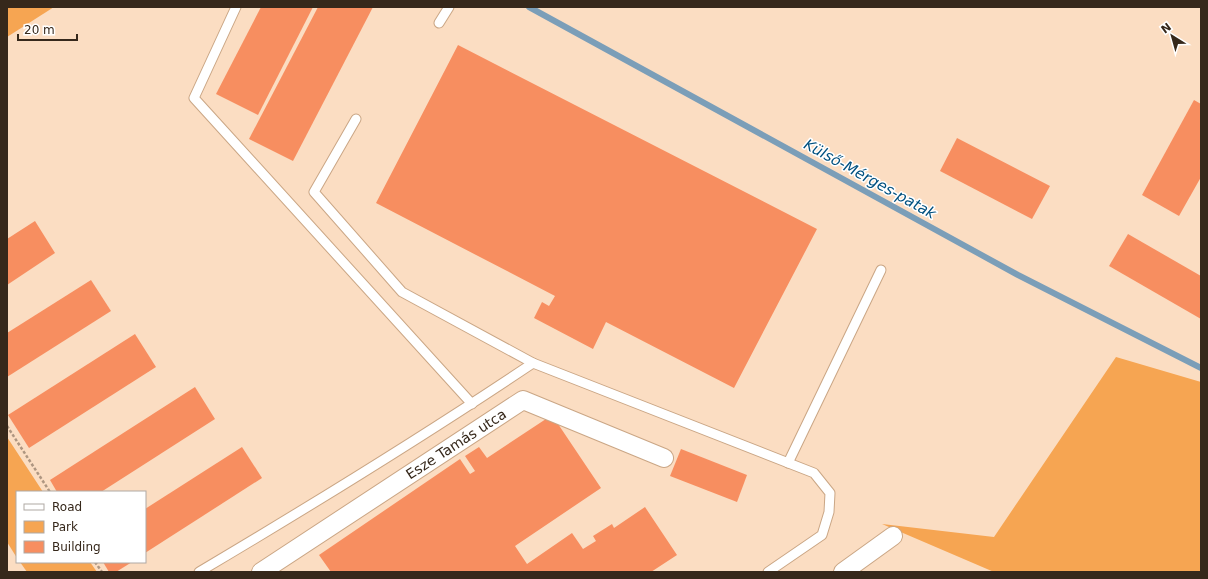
<svg xmlns="http://www.w3.org/2000/svg" width="1208" height="579" font-family="'DejaVu Sans',sans-serif">
  <rect width="100%" height="100%" fill="#fbddc2"/>
  <g fill="#f6a552">
    <polygon points="7,7 54,7 7,37"/>
    <polygon points="1116,357 1201,382 1201,572 994,572 882,524 994,537"/>
    <polygon points="7,437 43,492 17,492 17,558 7,542"/>
    <polygon points="20,562 90,562 97,572 27,572"/>
  </g>
  <g fill="none" stroke-linecap="round" stroke-linejoin="round">
    <polyline stroke="#7b9eb8" stroke-width="6" points="529,7 1018,275 1201,368"/>
  </g>
  <g fill="#f78e60">
    <polygon points="261,7 313,7 258,115 216,94"/>
    <polygon points="318,7 373,7 293,161 249,139"/>
    <polygon points="458,45 817,229 734,388 606,322 593,349 534,318 542,302 549,306 555,296 376,203"/>
    <polygon points="1194,100 1201,104 1201,177 1179,216 1142,195"/>
    <polygon points="957,138 1050,186 1032,219 940,171"/>
    <polygon points="35,221 55,253 7,285 7,239"/>
    <polygon points="1128,234 1201,276 1201,319 1109,266"/>
    <polygon points="91,280 111,311 7,377 7,333"/>
    <polygon points="135,334 156,367 29,448 8,415"/>
    <polygon points="195,387 215,419 101,492 57,492 50,480"/>
    <polygon points="552,415 601,488 515,546 527,564 572,533 583,549 596,541 593,536 612,524 614,528 645,507 677,555 651,572 331,572 319,555 460,459 470,474 475,471 465,456 479,447 487,458"/>
    <polygon points="242,447 262,478 145,553 145,509"/>
    <polygon points="681,449 747,475 737,502 670,476"/>
    <polygon points="103,562 132,562 116,572 109,572"/>
  </g>
  <g fill="none" stroke-linecap="round" stroke-linejoin="round">
    <defs>
      <g id="service">
        <polyline points="236,7 194,98 472,404"/>
        <polyline points="439,23 449,7"/>
        <polyline points="356,119 314,192 402,292 533,363"/>
        <polyline points="788,463 881,270"/>
        <path d="M199 572C312 505 424 436 533 363L814 473 830 493 829 512 822 535 768 572"/>
      </g>
      <g id="minor">
        <polyline points="261,572 523,400 664,458"/>
        <polyline points="843,572 893,536"/>
      </g>
    </defs>
    <use href="#service" stroke="#caa685" stroke-width="11"/>
    <use href="#minor" stroke="#caa685" stroke-width="20"/>
    <g stroke="#ae9681" stroke-width="2.5" stroke-dasharray="3 2" stroke-linecap="butt">
      <polyline points="7,426 50,492"/>
      <polyline points="95,562 102,572"/>
    </g>
    <use href="#service" stroke="#fff" stroke-width="9"/>
    <use href="#minor" stroke="#fff" stroke-width="18"/>
  </g>
  <g text-anchor="middle" stroke-width="3" stroke-linejoin="round" paint-order="stroke">
    <g font-size="14" fill="#36281b" stroke="#fff">
      <text transform="translate(456 444) rotate(-33)" y="5">Esze Tamás utca</text>
    </g>
    <g font-size="15" font-style="italic" fill="#00507f" stroke="#fff">
      <text transform="translate(870 179) rotate(29)" y="5">Külső-Mérges-patak</text>
    </g>
  </g>
  <rect width="1208" height="579" fill="none" stroke="#36281b" stroke-width="16"/>
  <rect x="16" y="491" width="130" height="72" fill="#ffffff" stroke="#afa9a4"/>
  <rect x="24" y="504" width="20" height="6" fill="#ffffff" stroke="#afa9a4"/>
  <text x="52" y="511" font-size="12" fill="#36281b">Road</text>
  <rect x="24" y="521" width="20" height="12" fill="#f6a552" stroke="#afa9a4"/>
  <text x="52" y="531" font-size="12" fill="#36281b">Park</text>
  <rect x="24" y="541" width="20" height="12" fill="#f78e60" stroke="#afa9a4"/>
  <text x="52" y="551" font-size="12" fill="#36281b">Building</text>
  <g transform="translate(1172 36) rotate(323)" stroke="#ffffff" stroke-width="3" paint-order="stroke">
  <path d="M0-3L7 15L0 10L-7 15Z" fill="#36281b"/>
  <text y="-6" font-size="11" font-weight="bold" text-anchor="middle" fill="#36281b">N</text>
  </g>
  <path d="M18 34v6h59v-6" fill="none" stroke="#36281b" stroke-width="2"/>
  <text x="24" y="34" font-size="12" fill="#36281b" stroke="#ffffff" stroke-width="3" paint-order="stroke">20 m</text>
</svg>
